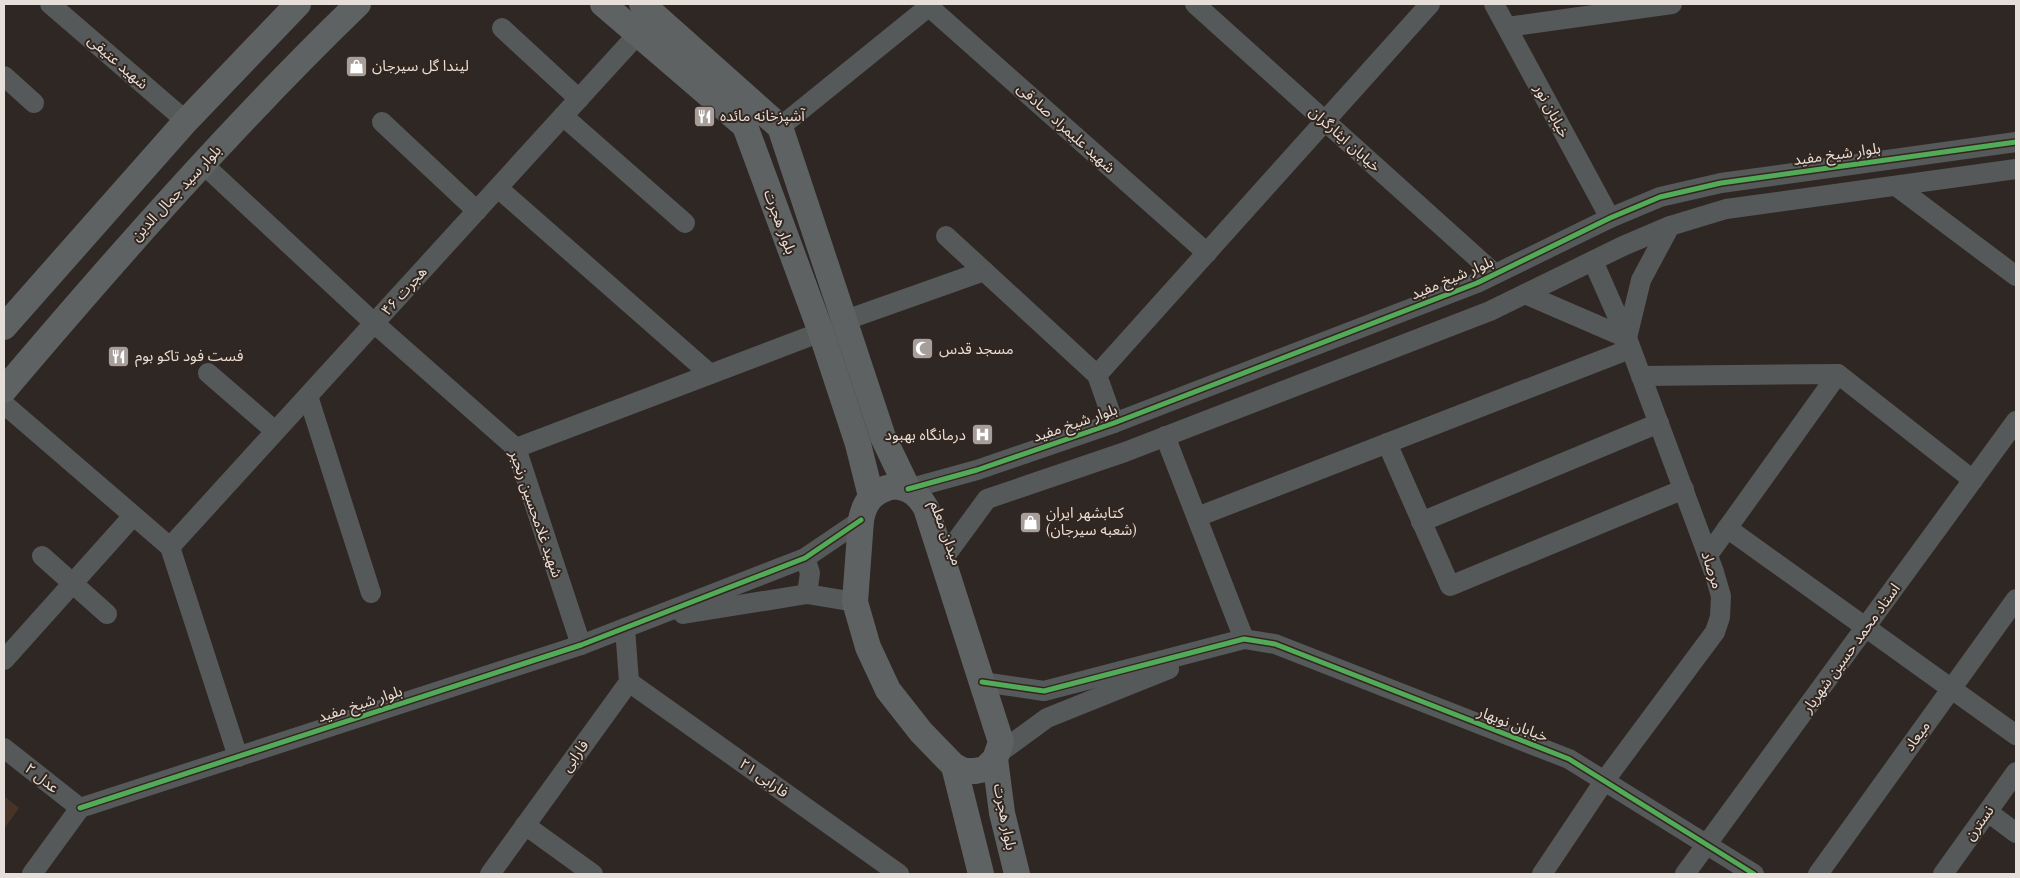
<svg xmlns="http://www.w3.org/2000/svg" width="2020" height="878" font-family="'Playfair Display','Noto Sans Arabic',serif">
  <rect width="100%" height="100%" fill="#2f2724"/>
  <polygon fill="#493327" points="4,796 19,808 4,829"/>
  <g fill="none" stroke-linecap="round" stroke-linejoin="round">
    <g stroke="#56595a" stroke-width="20">
      <polyline points="50,4 186,121"/>
      <polyline points="926,4 1207,253"/>
      <polyline points="1195,4 1495,274"/>
      <polyline points="1494,4 1610,218"/>
      <polyline points="1507,27 1672,4"/>
      <polyline points="502,28 579,99"/>
      <polyline points="4,76 34,103"/>
      <polyline points="563,116 685,223"/>
      <polyline points="382,122 477,211"/>
      <polyline points="780,127 932,4"/>
      <polyline points="203,164 374,323 516,448 581,645"/>
      <polyline points="1896,186 2016,276"/>
      <polyline points="498,188 710,374"/>
      <polyline points="946,236 1097,375 1114,423"/>
      <polyline points="1525,294 1627,338"/>
      <polyline points="843,321 984,271"/>
      <polyline points="1627,338 1641,280 1670,226"/>
      <polyline points="208,373 275,431"/>
      <polyline points="1097,375 1430,4"/>
      <polyline points="1641,376 1838,374 1973,480"/>
      <polyline points="308,396 371,593"/>
      <polyline points="4,404 170,547 238,757"/>
      <polyline points="1165,436 1244,639"/>
      <polyline points="1387,443 1450,586 1684,489"/>
      <polyline points="516,448 821,332"/>
      <polyline points="908,489 977,470 1114,423 1477,283 1610,218 1660,197 1721,183 2016,142"/>
      <polyline points="1197,517 1630,349"/>
      <polyline points="1421,522 1659,423"/>
      <polyline points="1727,528 2016,735"/>
      <polyline points="170,547 637,35"/>
      <polyline points="1708,555 1838,374"/>
      <polyline points="42,556 107,614"/>
      <polyline points="805,558 810,573 807,594"/>
      <polyline points="943,559 987,499 1125,452 1490,311 1623,246 1670,226 1726,209 2016,169"/>
      <polyline points="683,614 807,594 855,602"/>
      <polyline points="4,660 133,516"/>
      <polyline points="629,682 899,874"/>
      <polyline points="982,682 1044,691 1244,639 1275,644 1569,759 1754,874"/>
      <polyline points="4,748 80,808"/>
      <polyline points="999,753 1047,718 1169,669"/>
      <polyline points="80,808 581,645 805,558 861,520"/>
      <polyline points="1988,812 2016,833"/>
      <polyline points="525,825 593,874"/>
      <polyline points="32,874 80,808"/>
      <polyline points="490,874 629,682 625,628"/>
      <polyline points="1542,874 1605,780 1715,632 1720,617 1721,596 1714,572 1627,338 1593,261"/>
      <polyline points="1685,874 2016,421"/>
      <polyline points="1818,874 2016,599"/>
      <polyline points="1943,874 2016,772"/>
    </g>
    <g stroke="#5e6263" stroke-width="26">
      <polyline points="603,4 745,126 821,332 858,444 871,496"/>
      <polyline points="642,4 780,127 883,437 908,489"/>
      <polyline points="4,327 186,121 298,4"/>
      <path d="M4 390C117 257 232 126 358 4"/>
      <path d="M895 486C911 489 918 494 926 508L1001 742 995 759 985 769 975 771H964L954 766 921 732 888 690 868 647 855 602 861 520C865 499 875 490 895 486Z"/>
      <polyline points="995,759 1002,813 1017,874"/>
      <polyline points="954,766 981,874"/>
    </g>
    <defs>
      <g id="cycleway">
        <polyline points="908,489 977,470 1114,423 1477,283 1610,218 1660,197 1721,183 2016,142"/>
        <polyline points="982,682 1044,691 1244,639 1275,644 1569,759 1754,874"/>
        <polyline points="80,808 581,645 805,558 861,520"/>
      </g>
    </defs>
    <use href="#cycleway" stroke="#33261f" stroke-width="8"/>
    <use href="#cycleway" stroke="#51ab58" stroke-width="5"/>
  </g>
  <defs>
    <symbol id="shop-square" viewBox="-11 -11 22 22"><rect x="-9" y="-9" width="18" height="18" rx="4" fill="#a69e9a" stroke="#33261f"/><path d="M-5-2.5h2.3a2.7 3.5 0 0 1 5.4 0H5L5.5 6h-11ZM-1.5-2.5h3a1.5 2.3 0 0 0-3 0Z" fill="#fff"/></symbol>
    <symbol id="restaurant-square" viewBox="-11 -11 22 22"><rect x="-9" y="-9" width="18" height="18" rx="4" fill="#a69e9a" stroke="#33261f"/><path d="M-5-6h1v4h1v-4h1v4h1v-4h1v5L-1.5 .5V6h-2V.5L-5-1ZM5-6V6H3V1.5H1.5Q1.5-4 5-6Z" fill="#fff"/></symbol>
    <symbol id="mosque-square" viewBox="-11 -11 22 22"><rect x="-9" y="-9" width="18" height="18" rx="4" fill="#a69e9a" stroke="#33261f"/><path d="M3.5-4.9A6 6 0 1 0 3.5 4.9A5 5 0 1 1 3.5-4.9Z" fill="#fff"/></symbol>
    <symbol id="hospital-square" viewBox="-11 -11 22 22"><rect x="-9" y="-9" width="18" height="18" rx="4" fill="#a69e9a" stroke="#33261f"/><path d="M-5-5h3v3.5h4V-5h3V5h-3V1.5h-4V5h-3Z" fill="#fff"/></symbol>
  </defs>
  <g fill-rule="evenodd">
    <use href="#shop-square" x="344" y="54" width="25" height="25"/>
    <use href="#restaurant-square" x="692" y="104" width="25" height="25"/>
    <use href="#mosque-square" x="910" y="336" width="25" height="25"/>
    <use href="#restaurant-square" x="106" y="344" width="25" height="25"/>
    <use href="#hospital-square" x="970" y="422" width="25" height="25"/>
    <use href="#shop-square" x="1018" y="510" width="25" height="25"/>
  </g>
  <g text-anchor="middle" stroke-width="4" stroke-linejoin="round" paint-order="stroke">
    <g font-size="15" fill="#e6ded9" stroke="#33261f">
      <text transform="translate(118 62) rotate(41)" y="5">شهید عتیقی</text>
      <text transform="translate(1552 111) rotate(62)" y="5">خیابان نور</text>
      <text transform="translate(1066 128) rotate(42)" y="5">شهید علیمراد صادقی</text>
      <text transform="translate(1345 139) rotate(42)" y="5">خیابان ایثارگران</text>
      <text transform="translate(1837 154) rotate(-8)" y="5">بلوار شیخ مفید</text>
      <text transform="translate(176 193) rotate(-47)" y="5">بلوار سید جمال الدین</text>
      <text transform="translate(780 222) rotate(70)" y="5">بلوار هجرت</text>
      <text transform="translate(1452 278) rotate(-23)" y="5">بلوار شیخ مفید</text>
      <text transform="translate(404 291) rotate(-48)" y="5">هجرت ۴۶</text>
      <text transform="translate(1075 423) rotate(-19)" y="5">بلوار شیخ مفید</text>
      <text transform="translate(536 514) rotate(71)" y="5">شهید غلامحسین رنجبر</text>
      <text transform="translate(946 533) rotate(70)" y="5">میدان معلم</text>
      <text transform="translate(1712 570) rotate(72)" y="5">مرصاد</text>
      <text transform="translate(1851 648) rotate(-54)" y="5">استاد محمد حسین شهریار</text>
      <text transform="translate(360 704) rotate(-18)" y="5">بلوار شیخ مفید</text>
      <text transform="translate(1513 724) rotate(21)" y="5">خیابان نوبهار</text>
      <text transform="translate(1917 736) rotate(-54)" y="5">میعاد</text>
      <text transform="translate(575 756) rotate(-54)" y="5">فارابی</text>
      <text transform="translate(42 778) rotate(38)" y="5">عدل ۲</text>
      <text transform="translate(764 778) rotate(35)" y="5">فارابی ۲۱</text>
      <text transform="translate(1005 817) rotate(79)" y="5">بلوار هجرت</text>
      <text transform="translate(1979 823) rotate(-54)" y="5">نسترن</text>
    </g>
    <g font-size="15" fill="#e6ded9" stroke="#33261f" text-anchor="start">
      <text x="372" y="71">لیندا گل سیرجان</text>
      <text x="720" y="121">آشپزخانه مائده</text>
      <text x="939" y="354">مسجد قدس</text>
      <text x="135" y="361">فست فود تاکو بوم</text>
      <text x="966" y="440" text-anchor="end">درمانگاه بهبود</text>
      <text x="1046" y="518">کتابشهر ایران<tspan x="1046" dy="17">(شعبه سیرجان)</tspan></text>
    </g>
  </g>
  <rect width="2020" height="878" fill="none" stroke="#e6ded9" stroke-width="10"/>
</svg>
